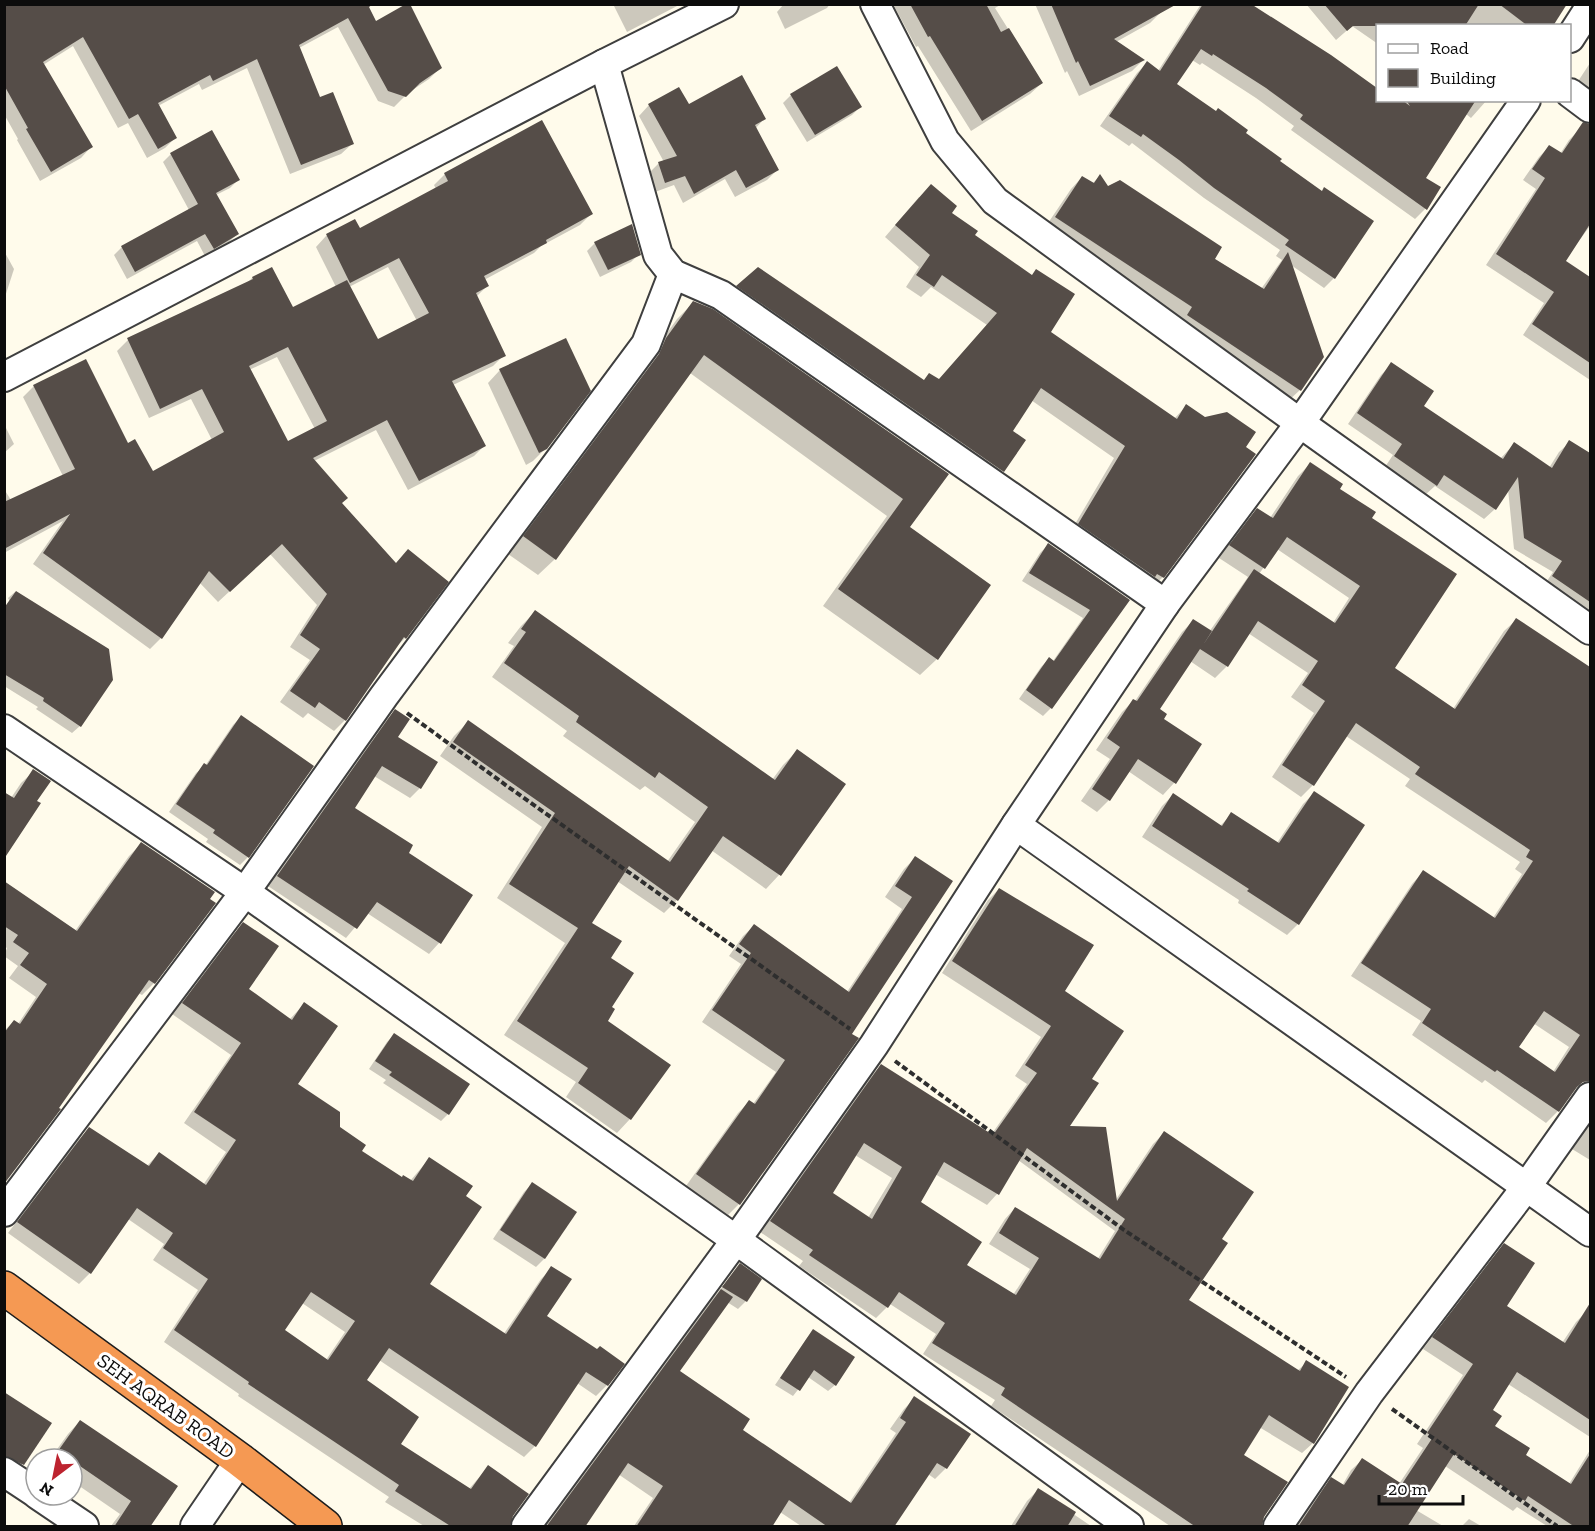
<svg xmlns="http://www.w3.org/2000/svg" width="1595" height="1531" font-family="'Zilla Slab',serif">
  <rect width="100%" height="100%" fill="#fffbeb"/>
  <g fill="#0003" fill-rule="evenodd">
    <polygon points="4,4 366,4 376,23 440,68 429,79 408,93 394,107 378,101 338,27 299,48 320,99 352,144 341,154 290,174 247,68 202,90 199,84 158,106 175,138 165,148 147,158 128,123 118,128 73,46 43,65 91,147 81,158 40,181 17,140 18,139 4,114"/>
    <polygon points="613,4 681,4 627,32"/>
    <polygon points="784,4 830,4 827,8 785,29 777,12"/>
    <polygon points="893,4 1002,4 995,8 1042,83 1030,94 971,131 918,46 916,47"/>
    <polygon points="1035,4 1157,4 1161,12 1150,23 1116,42 1143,60 1132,71 1079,96 1067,71 1065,73"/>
    <polygon points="1201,4 1248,4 1330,57 1378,90 1378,100 1487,100 1471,118 1466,114 1424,178 1425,209 1415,219 1291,130 1294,126 1256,98 1202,63 1200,65 1192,60 1175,84 1244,133 1278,162 1321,193 1334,278 1324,288 1291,265 1300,390 1288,401 1044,229 1071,189 1082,177 1092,184 1100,176 1107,188 1261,289 1282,260 1276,256 1280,250 1204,198 1132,143 1129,146 1100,126 1137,73 1147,63 1158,71"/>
    <polygon points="1306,4 1565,4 1551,26 1378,26 1378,44 1352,26 1336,40"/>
    <polygon points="1590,63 1590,105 1571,92"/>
    <polygon points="791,95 860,107 852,115 807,142 783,103"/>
    <polygon points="649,105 688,106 764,119 755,129 778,169 767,180 735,197 725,179 683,203 674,185 655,192 648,174 658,164 664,162 639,116"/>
    <polygon points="1580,129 1590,136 1590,226 1564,261 1590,279 1590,380 1523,335 1544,303 1486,265 1536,189 1523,180 1539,157 1549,147 1560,154 1569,140"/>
    <polygon points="171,154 238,180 230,188 216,195 237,234 229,242 205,256 197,241 127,279 114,255 122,247 189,210 163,162"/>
    <path d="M445 174 591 214 580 225 541 246 534 253 484 280 487 286 476 297 504 355 493 366 453 385 484 446 474 456 408 490 376 430 314 461 340 504 395 564 447 582 405 638 394 649 345 720 334 731 308 713 303 718 280 702 310 660 290 647 317 605 270 554 218 602 199 582 161 638 150 649 33 564 63 521 4 553V489L11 500 63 476 23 397 34 386 128 445 152 473 212 440 191 399 149 418 117 351 128 340 247 283 252 278 271 269 292 309 336 287 316 247 326 236 354 221 359 231 436 189 434 185ZM388 267 417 321 378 341 349 287ZM277 357 315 429 288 443 249 370Z"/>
    <polygon points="919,197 949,213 973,236 1049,332 1174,419 1186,406 1163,577 1151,588 1068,536 1114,458 1031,400 1011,431 1002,471 991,482 726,298 737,287 923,381 938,381 987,325 931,287 921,297 906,287 919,267 885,237"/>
    <polygon points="595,243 639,254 631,262 600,277 587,251"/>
    <polygon points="4,251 14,269 4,300"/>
    <polygon points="693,303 947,474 908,527 937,659 920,675 823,606 887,516 690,373 555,559 538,575 508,554 643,372 650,357 677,319"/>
    <polygon points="1392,364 1422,407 1500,459 1514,444 1549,468 1559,452 1570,442 1590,454 1590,619 1543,587 1553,572 1514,549 1508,489 1495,509 1484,519 1435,486 1425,495 1385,467 1393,455 1348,424 1381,375"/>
    <polygon points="500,370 546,448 533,461 526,465 488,383"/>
    <polygon points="4,424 14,444 4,453"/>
    <path d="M1310 464 1370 518 1393 669 1453 709 1504 631 1516 620 1590 669V922L1587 927 1590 929V1067L1558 1111 1546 1123 1485 1080 1482 1083 1412 1035 1421 1021 1351 976 1412 884 1423 872 1493 918 1522 874 1515 869 1520 862 1405 786 1410 779 1346 736 1313 785 1301 797 1272 777 1314 713 1291 697 1308 673 1248 633 1227 666 1215 678 1190 661 1158 710 1162 719 1200 744 1174 783 1163 795 1128 771 1109 800 1097 812 1081 801 1110 759 1096 750 1122 712 1133 701H1135L1182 632 1193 621 1209 632 1248 577 1219 558 1246 521 1258 510 1270 518 1298 476ZM1277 549 1349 598 1333 623 1259 574ZM1533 1023 1569 1047 1553 1072 1517 1048Z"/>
    <polygon points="1048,545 1128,600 1051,708 1043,716 1019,699 1041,667 1049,659 1053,661 1083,618 1022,581 1040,553"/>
    <polygon points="15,592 108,650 80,726 72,733 36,709 38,707 4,686 4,605 16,613 8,598"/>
    <polygon points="535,612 772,780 783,765 797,751 844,784 779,875 766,889 711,850 677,900 664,913 617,881 590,923 609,959 610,1007 605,1021 630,1119 617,1133 566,1097 576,1082 504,1035 565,943 497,898 542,827 440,756 454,736 468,722 667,862 695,822 645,786 640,790 563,736 567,731 492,677 514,646 508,643 521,626"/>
    <polygon points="395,711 396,737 420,788 410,798 374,776 353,809 407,853 471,896 439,943 429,954 367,913 346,938 268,886 385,721"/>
    <polygon points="241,717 248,857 240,865 206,842 208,839 169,812 196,773 205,766 233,725"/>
    <polygon points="34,771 4,856 11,798 21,783"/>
    <polygon points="1314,793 1363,825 1298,924 1287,935 1238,903 1239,900 1142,837 1162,806 1173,795 1220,826 1232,814 1277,843 1303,804"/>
    <polygon points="141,844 154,983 142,995 138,993 4,1182 4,1031 14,1021 18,1024 36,997 9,978 18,966 4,956 7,948 4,946 4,883 75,931 129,856"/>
    <polygon points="915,858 951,882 739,1204 728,1215 686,1186 738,1113 749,1102 753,1104 776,1072 702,1022 741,964 729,956 743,936 754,926 847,992 902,909 885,897 904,869"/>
    <path d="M999 889 1063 991 1090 1079 1067 1128 1115 1201 1153 1144 1164 1133 1220 1239 1187 1300 1297 1371 1307 1362 1313 1443 1302 1453 1259 1427 1242 1455 1263 1516 1260 1526H1170L991 1406 995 1400 923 1354 936 1334 890 1304 876 1318 799 1266 803 1261 760 1232 870 1076 881 1066 991 1135 1027 1084 1015 1076 1041 1037 942 973 988 900ZM855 1155 892 1178 868 1218 831 1193ZM1018 1160 1115 1231 1097 1260 1015 1208 1005 1219 989 1244 1030 1269 1013 1295 965 1265 919 1202 935 1174 987 1205 997 1194Z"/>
    <path d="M244 924 247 990 289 1020 304 1004 296 1084 360 1151 401 1178 410 1181 429 1159 464 1197 428 1284 503 1335 541 1279 552 1268 545 1316 607 1385 596 1396 577 1383 535 1446 524 1457 379 1360 365 1380 399 1444 469 1489 488 1467 511 1515 509 1526H424L385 1502 389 1497 238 1396 239 1394 164 1342 198 1290 153 1260 164 1244 128 1219 90 1273 79 1284 8 1233 78 1140 89 1129 147 1166 159 1153 203 1185 226 1152 184 1123 231 1055 172 1014 233 934ZM302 1303 345 1332 326 1360 283 1331Z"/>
    <polygon points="394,1035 448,1114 441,1121 383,1083 386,1080 369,1069 387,1042"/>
    <polygon points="1590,1123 1590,1160 1572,1149"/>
    <polygon points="532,1184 575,1212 544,1259 536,1267 493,1239 524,1192"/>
    <polygon points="1504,1245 1505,1306 1562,1343 1576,1322 1587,1311 1590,1314 1590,1437 1508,1384 1491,1410 1493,1426 1523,1455 1569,1484 1590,1450 1590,1526 1547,1526 1517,1507 1513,1511 1445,1466 1416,1510 1443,1526 1296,1526 1321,1490 1332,1479 1342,1486 1351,1470 1362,1460 1399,1484 1423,1448 1417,1444 1463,1375 1423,1349 1494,1256"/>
    <polygon points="740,1265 746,1301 738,1309 727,1302 678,1371 741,1431 849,1503 896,1433 890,1429 904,1409 915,1398 946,1468 935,1479 928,1474 893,1526 801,1526 780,1512 770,1526 634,1526 653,1498 618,1474 583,1526 545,1526 710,1302"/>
    <polygon points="813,1331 835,1385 828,1391 808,1377 793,1396 775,1385 807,1338"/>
    <polygon points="4,1393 22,1464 13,1473 4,1469"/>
    <polygon points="80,1421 148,1526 111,1526 120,1514 72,1481 72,1459 50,1459 68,1434"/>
    <polygon points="1038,1490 1091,1526 1011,1526 1027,1501"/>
    <polygon points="1469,1519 1481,1526 1462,1526"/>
  </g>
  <g fill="#554d48" fill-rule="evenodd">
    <polygon points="4,4 373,4 369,7 376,21 406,4 410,4 442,68 420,83 406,97 388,91 348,18 299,45 320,97 333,92 354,144 301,165 257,59 213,81 210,75 158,103 177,138 158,149 138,114 129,119 83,37 43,62 93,147 51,172 26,129 28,128 4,85"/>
    <polygon points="910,4 986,4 1001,32 1009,28 1043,83 982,121 930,36 928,37"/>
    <polygon points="1051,4 1177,4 1114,39 1145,60 1090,86 1078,61 1076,63"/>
    <polygon points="1203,4 1251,4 1331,55 1377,88 1377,100 1402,100 1410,106 1406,100 1476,100 1426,178 1441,187 1427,210 1300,119 1303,115 1266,88 1213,54 1212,56 1201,49 1177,84 1216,111 1218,108 1248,130 1246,133 1282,159 1280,161 1322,191 1324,187 1374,221 1335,279 1285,245 1289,240 1214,188 1179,160 1143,134 1141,137 1109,116 1147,61 1160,71"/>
    <polygon points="1324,4 1479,4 1465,26 1353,26 1347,31"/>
    <polygon points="1499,4 1567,4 1553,26 1528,26"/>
    <polygon points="837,66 862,107 815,135 790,94"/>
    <polygon points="742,75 766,119 755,125 779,170 746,188 736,170 694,194 685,176 665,183 658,162 677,156 648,104 679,87 689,104"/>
    <path d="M542 120 593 214 546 240 547 243 484 276 489 286 476 293 506 356 452 381 486 446 419 481 387 420 313 458 348 498 342 503 396 563 408 549 449 582 406 639 404 637 346 721 319 702 315 708 290 691 320 649 300 635 327 594 282 544 230 592 209 571 162 639 43 553 70 514 4 549V502L75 469 33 385 86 359 128 443 135 439 153 471 224 432 202 389 160 409 127 338 253 279 252 277 272 267 293 307 347 280 378 339 429 313 399 258 350 283 326 234 355 219 360 228 448 181 444 173ZM288 347 327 421 288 441 249 366Z"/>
    <polygon points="1583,122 1590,124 1590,224 1566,261 1590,277 1590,363 1532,324 1554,292 1496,254 1545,178 1532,169 1549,145 1562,153"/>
    <polygon points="212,130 240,180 216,193 239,234 214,249 205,234 135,272 121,246 198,204 170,153"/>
    <polygon points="1100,174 1108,186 1120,180 1222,247 1215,259 1264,289 1288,252 1324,357 1301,391 1187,315 1192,307 1055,217 1082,176 1094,183"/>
    <polygon points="931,184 957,206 952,213 978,231 975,235 1032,275 1036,269 1075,294 1051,332 1177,419 1186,404 1205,417 1227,412 1256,432 1246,447 1256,454 1164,578 1157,574 1155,577 1078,524 1125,446 1041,388 1013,431 1026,440 1004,472 736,286 758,267 924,380 929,373 939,379 997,313 942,275 934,287 916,275 930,255 895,225"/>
    <polygon points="632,224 641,255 608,270 594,242"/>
    <polygon points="693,301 713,309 949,474 910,527 991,585 938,660 838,589 903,499 704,355 556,560 523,536 659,354 666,338"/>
    <polygon points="566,338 591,391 547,449 539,453 499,369"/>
    <polygon points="1391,362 1434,391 1424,406 1503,459 1514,442 1552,468 1569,440 1590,453 1590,602 1552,576 1562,561 1524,538 1518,477 1496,510 1444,475 1437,486 1394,456 1402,444 1357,413"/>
    <path d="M1310 462 1343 484 1340 489 1376 512 1372 518 1457 574 1395 668 1455 709 1516 618 1590 667V1081L1583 1082 1577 1087 1559 1112 1497 1070 1495 1072 1422 1023 1431 1009 1361 963 1423 870 1495 918 1533 861 1526 857 1530 850 1415 774 1420 767 1356 723 1314 786 1282 765 1325 701 1302 685 1318 661 1258 621 1228 667 1200 649 1160 709 1167 714 1164 719 1202 744 1176 784 1138 759 1110 801 1092 789 1120 747 1107 738 1133 699 1137 701 1193 619 1212 631 1203 645 1254 569 1335 623 1360 586 1287 537 1265 569 1229 545 1257 508 1273 518ZM1544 1011 1580 1035 1555 1072 1519 1047Z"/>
    <polygon points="1048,543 1130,600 1052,709 1026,690 1049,657 1054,661 1090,610 1029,573"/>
    <polygon points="16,591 109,649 113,680 81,727 43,701 44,698 4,674 4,608"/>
    <polygon points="535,610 775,780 797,749 846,784 781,876 723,836 678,901 629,866 592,923 622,941 611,958 634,973 612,1007 615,1009 608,1021 671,1065 631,1120 578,1083 588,1068 517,1021 578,928 509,884 555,813 453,742 468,720 670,862 708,807 659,772 655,778 576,722 579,716 504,663 526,632 521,629"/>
    <polygon points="395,709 410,719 398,737 438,762 421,789 382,766 355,808 413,845 409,853 473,895 441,944 377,902 357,929 277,876"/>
    <polygon points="241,715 314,766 249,858 213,833 215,830 176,804 204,763 207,765"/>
    <polygon points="33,769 51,781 37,801 41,803 4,859 4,792 14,798"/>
    <polygon points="1314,791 1365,825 1299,925 1247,891 1249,889 1152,826 1173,793 1222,826 1231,812 1279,843"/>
    <polygon points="141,842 215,892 210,899 216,903 155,984 149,980 59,1108 61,1109 4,1184 4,1033 14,1020 20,1024 47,984 20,965 29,953 13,942 18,935 4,926 4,881 77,931"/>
    <polygon points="915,856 953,881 852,1034 859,1038 740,1205 696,1174 749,1100 755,1104 785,1060 712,1010 751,953 739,944 754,924 849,992 912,897 895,886"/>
    <path d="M999 888 1094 945 1065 991 1124 1031 1092 1079 1099 1083 1070 1126 1106 1127 1117 1201 1164 1131 1254 1192 1222 1239 1228 1243 1189 1300 1300 1371 1306 1360 1349 1387 1314 1444 1269 1415 1244 1455 1288 1482 1264 1517 1262 1527H1196L1001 1395 1005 1388 932 1343 945 1323 899 1292 888 1308 809 1255 813 1250 770 1221 881 1064 993 1135 1037 1073 1025 1065 1051 1026 952 961ZM864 1143 902 1167 872 1219 833 1193ZM1027 1148 1125 1219 1100 1259 1015 1207 999 1233 1039 1258 1016 1295 967 1265 982 1242 921 1202 944 1162 999 1195Z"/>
    <path d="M243 922 279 946 249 989 292 1020 304 1002 338 1026 298 1084 340 1112V1127L366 1145 362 1151 402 1177 403 1175 413 1181 429 1157 473 1186 466 1196 482 1207 430 1284 506 1334 551 1266 572 1279 547 1316 597 1349 600 1346 625 1364 608 1386 586 1372 536 1447 389 1348 367 1380 419 1417 401 1444 471 1489 488 1465 529 1494 513 1516 510 1527H452L395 1491 399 1485 248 1384 249 1382 174 1330 208 1279 163 1248 173 1233 137 1208 91 1274 17 1222 89 1127 149 1166 159 1152 206 1185 236 1140 194 1112 241 1043 182 1003ZM311 1292 355 1321 328 1360 285 1330Z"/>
    <polygon points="394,1033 470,1084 449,1115 389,1075 392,1072 375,1061"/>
    <polygon points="532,1182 577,1212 545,1259 500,1230"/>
    <polygon points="1504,1243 1535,1263 1507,1306 1565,1343 1590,1303 1590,1420 1517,1372 1493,1410 1502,1416 1495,1426 1530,1448 1526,1455 1571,1484 1590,1454 1590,1527 1575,1527 1528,1496 1525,1501 1454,1454 1407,1527 1298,1527 1331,1477 1344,1485 1362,1458 1402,1484 1433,1437 1427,1433 1473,1364 1432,1337"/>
    <polygon points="740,1263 762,1279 747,1302 722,1287"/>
    <polygon points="721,1289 733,1297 680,1371 750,1419 743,1430 851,1503 906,1422 900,1418 914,1396 971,1434 947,1469 937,1463 894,1527 828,1527 789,1500 772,1527 636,1527 663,1486 628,1463 585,1527 546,1527"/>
    <polygon points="813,1329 855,1357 836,1386 814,1370 800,1391 780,1378"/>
    <polygon points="4,1392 52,1423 24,1465 4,1456"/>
    <polygon points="80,1420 178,1486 150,1527 114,1527 131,1501 58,1451"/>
    <polygon points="1038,1488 1076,1512 1067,1527 1014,1527"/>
  </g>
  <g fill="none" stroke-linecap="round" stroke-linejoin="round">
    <defs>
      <g id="street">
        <polyline points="875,4 945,141 995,201 1300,423 1590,630"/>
        <polyline points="1570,38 1590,7"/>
        <polyline points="604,64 658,255 673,274 721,295 1165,604"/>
        <polyline points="1570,93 1590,108"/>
        <polyline points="4,377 604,64 724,4"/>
        <polyline points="4,729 245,892 736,1240 1129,1526"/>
        <polyline points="1016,825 1590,1232"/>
        <polyline points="4,1212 245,892 384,696 646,344 673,274"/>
        <polyline points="4,1472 36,1493"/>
        <polyline points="38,1495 84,1526"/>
        <polyline points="195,1526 240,1460"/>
        <polyline points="526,1526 736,1240 874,1045 1016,825 1165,604 1300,423 1526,100"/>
        <polyline points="1278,1526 1369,1393 1527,1186 1590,1097"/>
      </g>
      <polyline id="highway" points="4,1288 240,1460 325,1526"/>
    </defs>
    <use href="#street" stroke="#3f3f3f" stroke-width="32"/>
    <use href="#highway" stroke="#1d1d1d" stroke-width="36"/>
    <g stroke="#2e2e2e" stroke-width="4" stroke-dasharray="6 3" stroke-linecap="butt">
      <polyline points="407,713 507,786 850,1029"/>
      <polyline points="895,1061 1124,1230 1346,1377"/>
      <polyline points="1392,1409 1557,1526"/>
    </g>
    <use href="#street" stroke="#fff" stroke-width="28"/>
    <use href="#highway" stroke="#f59953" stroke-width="33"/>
  </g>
  <g text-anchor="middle" stroke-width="6" stroke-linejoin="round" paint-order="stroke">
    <g font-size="20" fill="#0c0c0c" stroke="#fff">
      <text transform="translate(166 1406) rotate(36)" y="7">SEH AQRAB ROAD</text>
    </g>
  </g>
  <rect width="1595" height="1531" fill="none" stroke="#0c0c0c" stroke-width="12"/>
  <rect x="1376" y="24" width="195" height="78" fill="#ffffff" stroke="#9e9e9e" stroke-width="1.5"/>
  <rect x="1388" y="44" width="30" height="9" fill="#ffffff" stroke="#9e9e9e" stroke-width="1.5"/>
  <text x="1430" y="54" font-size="18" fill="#0c0c0c">Road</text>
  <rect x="1388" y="69" width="30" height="18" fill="#554d48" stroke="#9e9e9e" stroke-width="1.5"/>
  <text x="1430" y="84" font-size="18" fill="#0c0c0c">Building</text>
  <g transform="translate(54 1477) rotate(212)"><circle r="28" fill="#ffffff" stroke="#9e9e9e" stroke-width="1.5"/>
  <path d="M0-4.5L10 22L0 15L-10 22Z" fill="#bd232f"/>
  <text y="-9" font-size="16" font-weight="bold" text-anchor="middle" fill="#0c0c0c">N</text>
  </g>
  <path d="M1379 1495v9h84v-9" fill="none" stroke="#0c0c0c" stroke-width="3"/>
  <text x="1388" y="1495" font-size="18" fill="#0c0c0c" stroke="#ffffff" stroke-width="4.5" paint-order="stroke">20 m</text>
</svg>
